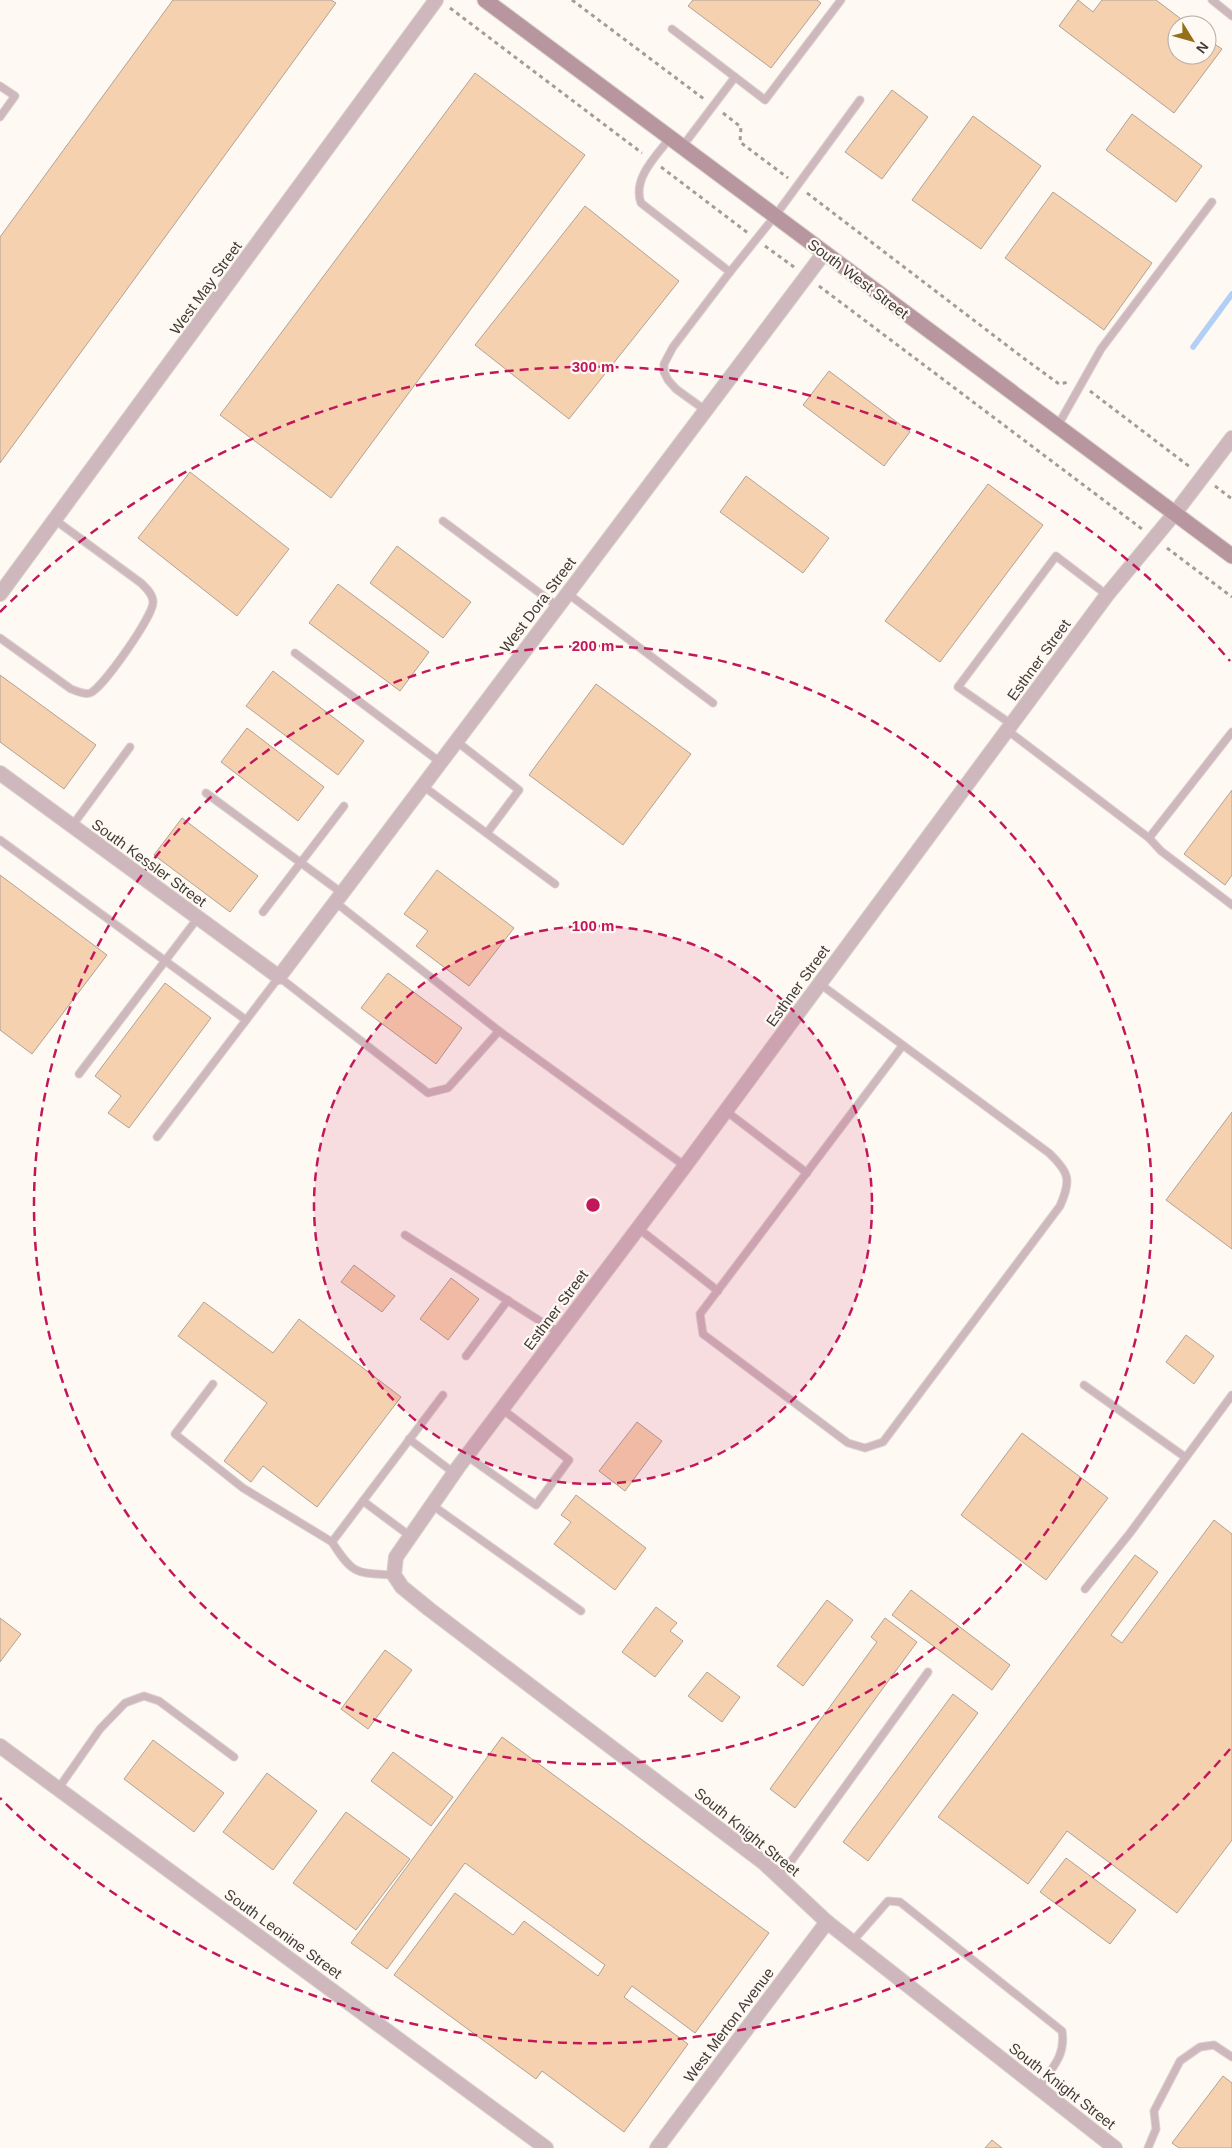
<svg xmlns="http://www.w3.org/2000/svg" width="1232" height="2148" font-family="Arial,sans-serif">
  <rect width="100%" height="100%" fill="#fff9f3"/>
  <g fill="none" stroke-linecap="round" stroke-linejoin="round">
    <polyline stroke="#b2d0f5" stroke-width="5.5" points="1193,347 1232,294"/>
  </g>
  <g fill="#f6d1b0" stroke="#b0a296">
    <polygon points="173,0 331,0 336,3 0,463 0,237"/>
    <polygon points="693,0 817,0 821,3 771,68 688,6"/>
    <polygon points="1078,0 1093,12 1102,0 1156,0 1189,25 1177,25 1177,55 1207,55 1207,39 1222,49 1174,113 1059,26"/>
    <polygon points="475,73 585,155 331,498 220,415"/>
    <polygon points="892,90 928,117 882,179 845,152"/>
    <polygon points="1132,114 1202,166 1176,202 1106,150"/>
    <polygon points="973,116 1041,166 981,249 912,200"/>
    <polygon points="1053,192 1152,263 1104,330 1005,258"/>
    <polygon points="585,206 679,281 569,419 475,345"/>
    <polygon points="829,371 910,432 884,466 803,405"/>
    <polygon points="190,472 289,549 237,616 138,538"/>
    <polygon points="746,476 829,538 803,573 720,512"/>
    <polygon points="988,484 1043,525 940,662 885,621"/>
    <polygon points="397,546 471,602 443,638 370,583"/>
    <polygon points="338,584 429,652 400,691 309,623"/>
    <polygon points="273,671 364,741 338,775 246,706"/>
    <polygon points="0,675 96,745 64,789 0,742"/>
    <polygon points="596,684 691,754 623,845 529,775"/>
    <polygon points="247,728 324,787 298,821 221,762"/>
    <polygon points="1232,790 1232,875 1225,885 1184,854"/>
    <polygon points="182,818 258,876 230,912 154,855"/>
    <polygon points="437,870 514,928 469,986 416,946 428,931 404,914"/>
    <polygon points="0,875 107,955 32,1054 0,1030"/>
    <polygon points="388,973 462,1028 436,1064 361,1008"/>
    <polygon points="165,983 211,1018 129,1128 108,1113 121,1096 95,1076"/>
    <polygon points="1232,1112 1232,1249 1166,1200"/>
    <polygon points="354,1265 395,1296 382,1312 341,1282"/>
    <polygon points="451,1278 479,1299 448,1340 420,1319"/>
    <polygon points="204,1302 273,1353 299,1319 401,1397 317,1507 263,1466 251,1482 224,1461 267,1403 178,1336"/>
    <polygon points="1186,1335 1214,1356 1194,1384 1166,1362"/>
    <polygon points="637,1422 662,1441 625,1491 599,1471"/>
    <polygon points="1022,1433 1108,1498 1046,1580 961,1515"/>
    <polygon points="576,1495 646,1548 615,1590 554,1544 571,1522 561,1515"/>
    <polygon points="1214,1520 1232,1534 1232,1840 1177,1913 1067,1831 1028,1884 938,1817 1135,1555 1158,1572 1111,1635 1122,1643"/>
    <polygon points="911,1590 1010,1665 992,1690 892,1615"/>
    <polygon points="827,1600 853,1620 803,1686 777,1666"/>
    <polygon points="656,1607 677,1623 670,1631 683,1641 655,1677 622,1652"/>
    <polygon points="0,1618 21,1634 0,1662"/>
    <polygon points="885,1618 917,1642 795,1808 770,1789 877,1642 871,1637"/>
    <polygon points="385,1650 412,1670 368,1729 341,1709"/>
    <polygon points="707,1672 740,1697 722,1722 688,1696"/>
    <polygon points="953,1694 978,1713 868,1861 843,1842"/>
    <polygon points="502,1737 769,1933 695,2033 632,1986 624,1997 688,2044 624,2132 542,2071 536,2079 394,1975 455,1893 513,1935 524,1921 598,1976 605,1965 465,1863 387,1969 351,1943"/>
    <polygon points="153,1740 224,1793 194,1832 124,1779"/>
    <polygon points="393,1752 453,1797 431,1826 371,1781"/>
    <polygon points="267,1773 317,1811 273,1870 223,1832"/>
    <polygon points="346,1812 410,1859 356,1930 293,1883"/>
    <polygon points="1066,1858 1136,1910 1110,1944 1040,1892"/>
    <polygon points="1223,2076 1232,2083 1232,2148 1179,2148 1172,2143"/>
    <polygon points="992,2140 1002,2148 985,2148"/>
  </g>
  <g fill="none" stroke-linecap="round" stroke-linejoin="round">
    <defs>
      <g id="service">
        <polyline points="1212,0 1232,16"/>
        <polyline points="672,29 735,77"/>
        <polyline points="0,86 15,96 0,117"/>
        <path d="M670 138C656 156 632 179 641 203L730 272 673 347 664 364V372L668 380 676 389 705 410"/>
        <polyline points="682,147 735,77 765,100 841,0"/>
        <polyline points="730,272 775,216 860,100"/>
        <polyline points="1057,427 1101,349 1212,202"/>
        <polyline points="443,521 557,606"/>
        <polyline points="567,593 713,703"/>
        <path d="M0 638 71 689C77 691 83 695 90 693 102 689 154 615 153 602 153 594 146 588 141 583L55 520"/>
        <polyline points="295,653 440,762"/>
        <polyline points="1011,724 958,687 1056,556 1107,595"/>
        <polyline points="1007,730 1149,838"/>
        <polyline points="1232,732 1149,838 1161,851 1232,905"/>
        <polyline points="456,741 519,790 487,833"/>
        <polyline points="423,786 555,884"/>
        <polyline points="206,793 342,893"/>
        <polyline points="72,826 130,747"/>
        <polyline points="0,840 246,1020"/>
        <polyline points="335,902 499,1031"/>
        <polyline points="263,912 344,806"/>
        <path d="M820 984 1049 1153C1070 1173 1071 1180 1060 1206L883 1442 865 1448 848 1443 703 1334 700 1314 903 1045"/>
        <polyline points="79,1074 197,919"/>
        <polyline points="726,1111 807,1173"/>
        <polyline points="157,1137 279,977 428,1093 448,1088 499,1031 685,1166"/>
        <polyline points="638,1228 718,1291"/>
        <polyline points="405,1235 559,1333"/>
        <polyline points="466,1356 508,1300"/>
        <polyline points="213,1384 175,1434 243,1488 332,1542"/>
        <polyline points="1084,1385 1185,1457"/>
        <polyline points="409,1439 454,1473"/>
        <polyline points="467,1456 536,1505 569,1460 502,1409"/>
        <polyline points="363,1501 410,1536"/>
        <polyline points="432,1505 581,1611"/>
        <path d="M394 1575C356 1573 353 1575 332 1542L443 1395"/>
        <polyline points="1085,1589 1130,1533 1232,1395"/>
        <polyline points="58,1789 100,1729 125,1703 144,1696 159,1701 234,1757"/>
        <polyline points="779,1878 928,1672"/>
        <path d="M852 1942 888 1901 900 1902 1062 2031C1066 2056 1052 2068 1038 2088"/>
        <polyline points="1148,2148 1156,2129 1154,2111 1180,2061 1200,2047 1214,2045 1232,2057"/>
      </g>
      <g id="minor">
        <polyline points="0,594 436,0"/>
        <polyline points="0,773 279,977 824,253"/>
        <polyline points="0,1746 546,2148"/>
        <polyline points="657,2148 827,1922"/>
        <polyline points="1115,2148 827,1922 764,1863 429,1609 402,1587 394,1575 396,1557 459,1466 685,1166 1107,595 1175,513 1232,438"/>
      </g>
      <polyline id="secondary" points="485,0 1232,556"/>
    </defs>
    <use href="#service" stroke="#d9d3cd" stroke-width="9"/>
    <use href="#minor" stroke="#d9d3cd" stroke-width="16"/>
    <use href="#secondary" stroke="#d9d3cd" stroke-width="17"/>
    <g stroke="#a39d98" stroke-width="3" stroke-dasharray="4 4" stroke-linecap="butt">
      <polyline points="572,0 704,99"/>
      <polyline points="450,8 642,153"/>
      <polyline points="723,113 741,127 740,142 788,178"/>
      <polyline points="661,167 748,233"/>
      <polyline points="807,193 1022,357 1059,384 1069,382"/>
      <polyline points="765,246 794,267"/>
      <polyline points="819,286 1142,529"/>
      <polyline points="1090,391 1190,467"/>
      <polyline points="1215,486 1232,499"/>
      <polyline points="1167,548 1232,597"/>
    </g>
    <use href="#service" stroke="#ceb7bd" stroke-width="7"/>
    <use href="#minor" stroke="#ceb7bd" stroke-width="14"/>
    <use href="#secondary" stroke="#b7969f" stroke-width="15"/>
  </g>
  <circle cx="593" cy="1205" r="279" fill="#c2185b" fill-opacity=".12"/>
  <g fill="none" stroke="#c2185b" stroke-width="2.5" stroke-dasharray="9 6">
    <circle cx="593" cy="1205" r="279"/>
    <circle cx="593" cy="1205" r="559"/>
    <path d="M1230 1749A838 838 0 0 1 0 1798M0 612A838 838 0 0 1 1230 661"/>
  </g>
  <g text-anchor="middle" stroke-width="4.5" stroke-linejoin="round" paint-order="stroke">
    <g font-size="15" fill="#403a35" stroke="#fff9f3">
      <text transform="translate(858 279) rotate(37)" y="5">South West Street</text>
      <text transform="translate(206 288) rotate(-54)" y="5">West May Street</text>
      <text transform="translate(538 605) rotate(-53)" y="5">West Dora Street</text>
      <text transform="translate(1039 660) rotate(-54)" y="5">Esthner Street</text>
      <text transform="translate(149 863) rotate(36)" y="5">South Kessler Street</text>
      <text transform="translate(798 986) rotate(-54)" y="5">Esthner Street</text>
      <text transform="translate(556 1310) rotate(-53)" y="5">Esthner Street</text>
      <text transform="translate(747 1832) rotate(39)" y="5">South Knight Street</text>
      <text transform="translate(283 1934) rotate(36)" y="5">South Leonine Street</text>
      <text transform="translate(729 2025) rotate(-53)" y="5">West Merton Avenue</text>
      <text transform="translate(1062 2086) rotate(38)" y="5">South Knight Street</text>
    </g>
  </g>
  <circle cx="593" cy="1205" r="8" fill="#c2185b" stroke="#fff9f3" stroke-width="2.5"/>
  <g font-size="15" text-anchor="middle" font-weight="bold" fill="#c2185b" stroke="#fff9f3" stroke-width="4.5" stroke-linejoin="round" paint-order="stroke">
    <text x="593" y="372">300 m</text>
    <text x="593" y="651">200 m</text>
    <text x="593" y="931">100 m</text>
  </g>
  <g transform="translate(1192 40) rotate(127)"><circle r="24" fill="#fff9f3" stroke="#b3ada7"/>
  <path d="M0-4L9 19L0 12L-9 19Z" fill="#947018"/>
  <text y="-8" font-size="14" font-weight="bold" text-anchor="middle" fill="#403a35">N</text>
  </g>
</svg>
